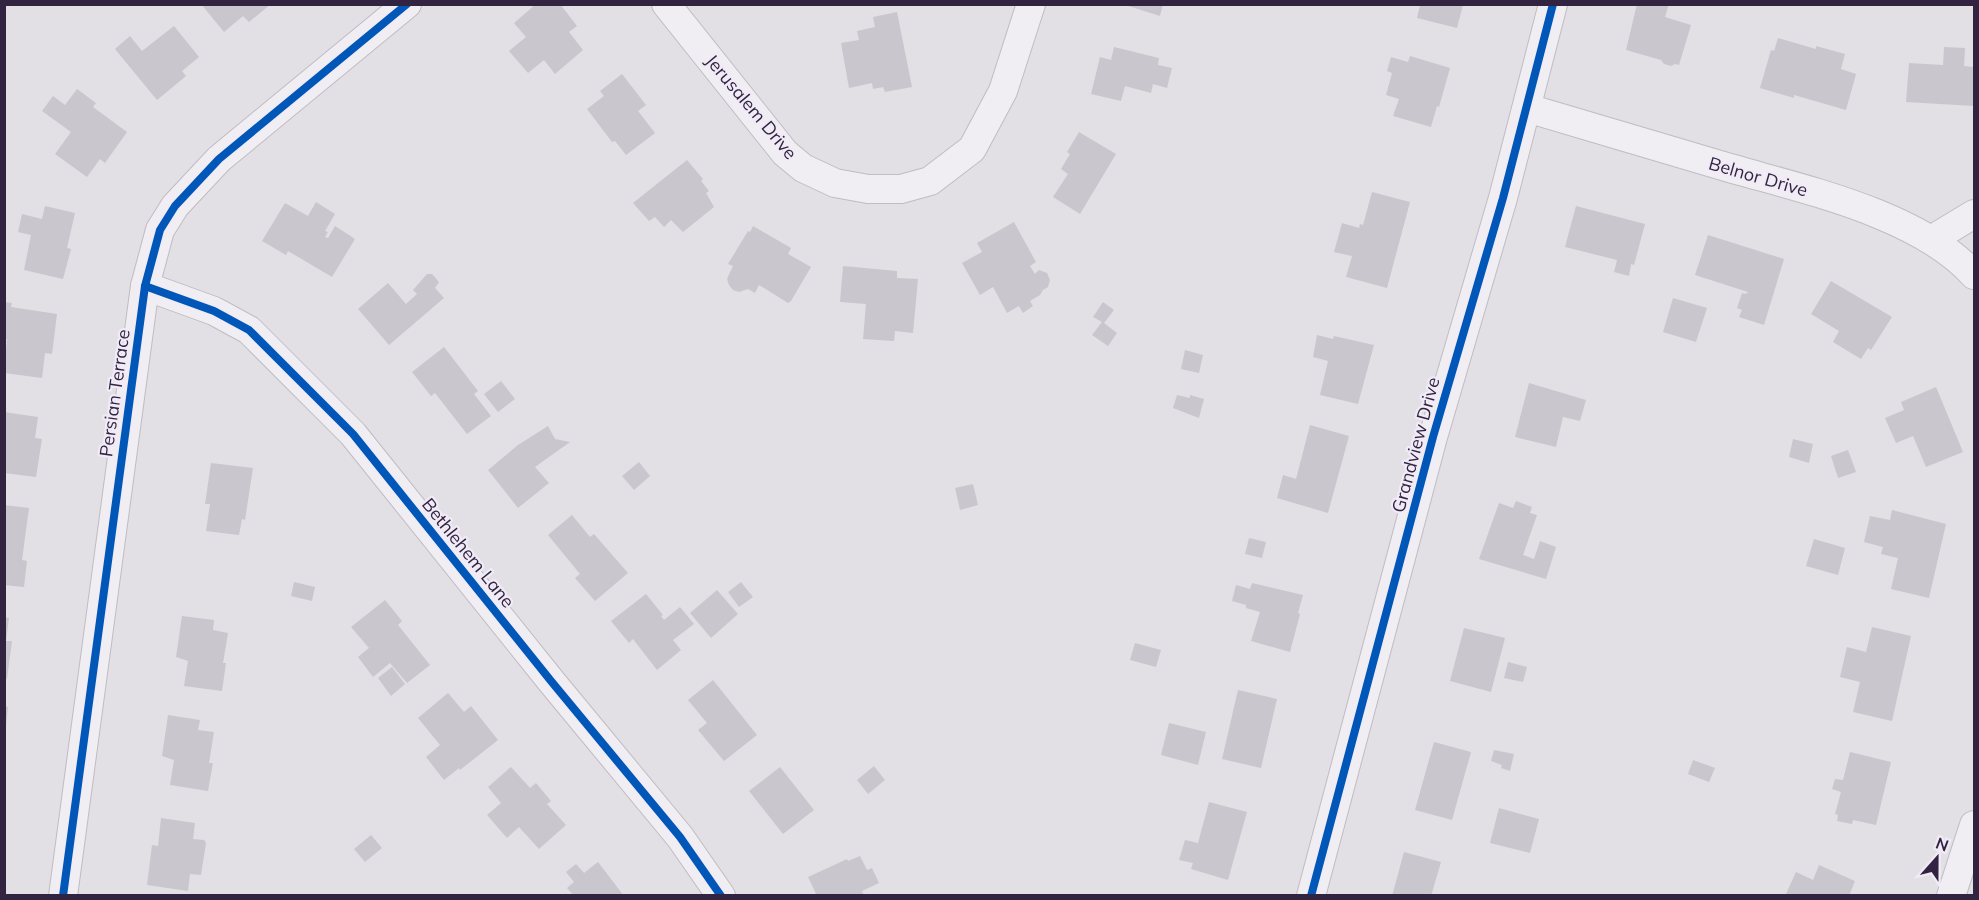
<svg xmlns="http://www.w3.org/2000/svg" width="1979" height="900" font-family="Mulish,sans-serif">
  <rect width="100%" height="100%" fill="#e2dfe5"/>
  <g fill="#cac6cd">
    <polygon points="201,4 271,4 249,22 243,16 224,32"/>
    <polygon points="536,4 560,4 577,26 569,32 583,50 555,74 544,60 528,73 509,51 526,37 514,23"/>
    <polygon points="1122,4 1163,4 1160,16"/>
    <polygon points="1637,4 1669,4 1665,17 1691,25 1679,65 1675,64 1671,66 1664,64 1661,60 1626,50"/>
    <polygon points="1420,5 1463,5 1457,28 1417,18"/>
    <polygon points="897,12 912,87 885,92 883,87 873,89 872,83 849,88 841,43 859,40 857,31 875,27 873,17"/>
    <polygon points="174,26 199,57 182,71 186,76 157,100 115,49 130,36 142,51"/>
    <polygon points="1778,38 1816,49 1816,46 1845,54 1841,69 1856,74 1846,110 1794,95 1794,98 1760,88 1771,50 1774,51"/>
    <polygon points="1114,47 1159,58 1158,65 1172,68 1167,88 1153,84 1151,93 1125,86 1121,101 1091,94 1100,57 1111,60"/>
    <polygon points="1944,47 1965,48 1964,66 1974,67 1974,106 1906,102 1909,63 1943,65"/>
    <polygon points="1410,56 1450,68 1439,107 1437,106 1431,127 1393,116 1399,99 1386,95 1392,73 1387,71 1391,57 1408,62"/>
    <polygon points="622,74 646,105 638,111 655,133 626,155 615,141 612,142 587,109 604,96 600,91"/>
    <polygon points="77,89 96,103 93,107 127,132 105,163 100,159 87,177 55,154 71,132 42,111 53,96 65,105"/>
    <polygon points="1079,132 1116,154 1080,214 1053,197 1068,174 1061,169 1070,154 1067,152"/>
    <polygon points="687,160 703,179 701,181 709,191 706,193 714,207 683,232 671,220 664,227 655,217 649,221 633,203"/>
    <polygon points="1372,192 1410,202 1387,288 1346,277 1352,256 1334,252 1342,223 1359,228 1360,224 1363,225"/>
    <polygon points="316,202 335,214 325,231 328,232 325,237 328,238 335,226 355,239 332,277 288,251 286,255 262,241 285,203 308,216"/>
    <polygon points="45,206 75,213 67,248 71,249 63,279 24,270 31,235 18,232 22,214 42,219"/>
    <polygon points="1576,206 1645,224 1634,265 1631,264 1629,276 1614,272 1617,260 1565,247"/>
    <polygon points="1014,222 1036,262 1030,266 1035,274 1039,270 1047,273 1050,280 1048,287 1043,290 1040,295 1030,301 1033,306 1023,313 1019,306 1007,313 993,287 980,295 962,263 982,252 977,243"/>
    <polygon points="753,226 791,248 788,254 811,267 791,301 788,303 759,285 755,293 748,289 739,292 733,290 729,285 727,279 733,266 728,264 748,231 750,232"/>
    <polygon points="1708,235 1784,259 1764,325 1739,317 1742,310 1737,308 1742,293 1746,294 1748,292 1695,275"/>
    <polygon points="843,266 897,271 897,278 918,279 913,333 895,331 894,341 863,339 866,304 840,302"/>
    <polygon points="427,274 432,274 439,282 435,288 444,298 389,345 358,309 388,283 406,304 417,294 413,290"/>
    <polygon points="1831,281 1892,317 1871,350 1868,348 1861,359 1833,342 1839,331 1811,314"/>
    <polygon points="1673,298 1707,308 1696,342 1663,332"/>
    <polygon points="4,302 12,303 11,307 57,314 52,354 45,353 42,378 4,373 7,339 4,339"/>
    <polygon points="1103,302 1114,310 1104,323 1117,333 1108,346 1092,335 1102,322 1093,317"/>
    <polygon points="1317,335 1333,339 1334,336 1374,345 1358,404 1320,395 1328,361 1313,357"/>
    <polygon points="444,347 478,391 474,394 491,416 467,434 435,393 431,396 412,372"/>
    <polygon points="1185,350 1203,355 1199,373 1181,369"/>
    <polygon points="501,381 515,399 498,412 484,394"/>
    <polygon points="1529,383 1586,400 1580,421 1563,417 1556,447 1515,437"/>
    <polygon points="1936,387 1963,452 1926,467 1913,436 1896,443 1885,418 1904,410 1901,402"/>
    <polygon points="1177,395 1190,398 1190,395 1204,399 1199,418 1173,408"/>
    <polygon points="4,412 38,417 35,438 42,439 36,477 4,473"/>
    <polygon points="1310,425 1349,436 1328,513 1277,498 1283,475 1296,479"/>
    <polygon points="548,426 555,439 570,442 535,467 549,483 518,508 488,470 518,445"/>
    <polygon points="1793,439 1813,444 1809,463 1789,457"/>
    <polygon points="1848,450 1856,472 1838,478 1831,456"/>
    <polygon points="639,462 650,476 634,490 622,476"/>
    <polygon points="211,463 253,468 245,520 242,519 239,535 206,531 210,504 205,504"/>
    <polygon points="973,484 978,505 960,510 955,488"/>
    <polygon points="1516,501 1532,507 1530,513 1537,515 1523,555 1534,559 1540,541 1556,547 1546,579 1479,559 1499,503 1513,508"/>
    <polygon points="4,505 29,508 22,560 27,561 24,587 4,585"/>
    <polygon points="1892,510 1946,524 1929,598 1891,589 1898,558 1881,554 1883,547 1864,542 1870,516 1890,520"/>
    <polygon points="572,515 590,537 594,534 628,573 595,601 575,578 580,574 548,535"/>
    <polygon points="1249,538 1266,542 1262,558 1245,554"/>
    <polygon points="1814,539 1845,548 1838,575 1806,566"/>
    <polygon points="294,582 315,587 312,601 291,596"/>
    <polygon points="741,582 753,597 739,607 728,592"/>
    <polygon points="1252,583 1303,595 1298,613 1300,614 1290,652 1251,641 1260,612 1246,608 1246,605 1232,601 1236,585 1250,589"/>
    <polygon points="717,590 738,614 711,638 690,613"/>
    <polygon points="646,594 663,615 661,616 664,620 680,607 694,624 673,640 681,650 657,670 633,639 629,643 611,621"/>
    <polygon points="385,600 402,621 398,625 430,665 407,683 390,663 373,677 358,657 369,648 351,627"/>
    <polygon points="182,616 214,620 213,630 228,633 223,663 226,663 222,691 184,686 188,661 176,657"/>
    <polygon points="4,617 9,618 6,641 12,641 7,679 4,678"/>
    <polygon points="1872,627 1911,636 1892,721 1853,712 1860,682 1840,677 1847,647 1866,652"/>
    <polygon points="1464,628 1505,638 1491,692 1450,681"/>
    <polygon points="1135,643 1161,650 1156,667 1130,660"/>
    <polygon points="1508,662 1527,667 1523,682 1504,678"/>
    <polygon points="392,667 405,684 391,696 378,678"/>
    <polygon points="713,680 757,735 724,761 698,730 707,723 688,700"/>
    <polygon points="1238,690 1277,699 1261,768 1222,759"/>
    <polygon points="448,693 464,712 471,706 498,740 460,770 459,768 444,780 426,757 440,745 418,718"/>
    <polygon points="4,706 8,707 6,725 4,725"/>
    <polygon points="168,715 200,720 198,730 214,732 209,763 213,763 208,791 170,785 174,760 162,756"/>
    <polygon points="1169,723 1206,732 1198,765 1161,755"/>
    <polygon points="1434,742 1471,752 1452,820 1415,810"/>
    <polygon points="1494,750 1514,754 1510,771 1501,768 1502,765 1491,761"/>
    <polygon points="1850,752 1891,762 1876,825 1853,820 1852,824 1837,821 1838,815 1835,814 1841,792 1832,789 1835,779 1843,780"/>
    <polygon points="1693,760 1715,768 1709,782 1688,774"/>
    <polygon points="874,766 885,780 868,794 857,780"/>
    <polygon points="511,767 530,788 536,783 551,801 547,804 566,825 539,849 519,827 507,838 487,815 501,803 488,787"/>
    <polygon points="780,767 814,810 783,834 749,791"/>
    <polygon points="1209,802 1247,812 1228,880 1191,869 1193,863 1179,860 1185,840 1198,843"/>
    <polygon points="1499,808 1539,819 1530,853 1490,843"/>
    <polygon points="161,818 195,823 193,839 204,840 206,843 201,875 190,874 188,891 147,885 152,845 158,846"/>
    <polygon points="371,835 382,848 365,862 354,849"/>
    <polygon points="1404,852 1441,862 1431,896 1392,896"/>
    <polygon points="860,856 867,870 872,868 879,883 862,891 864,896 817,896 808,877 847,859 848,861"/>
    <polygon points="598,862 624,896 574,896 567,888 574,882 566,872 576,864 584,873"/>
    <polygon points="1819,865 1855,881 1849,896 1785,896 1796,872 1813,880"/>
  </g>
  <g fill="none" stroke-linecap="round" stroke-linejoin="round">
    <defs>
      <g id="street">
        <polyline points="666,4 785,153 803,168 835,183 868,189 901,189 930,181 972,149 1003,91 1031,4"/>
        <path d="M1527 108C1592 127 1658 147 1723 166 1801 189 1918 213 1974 275"/>
        <polyline points="1931,240 1974,214"/>
        <polyline points="145,286 214,311 249,330 353,434 551,681 680,837 721,896"/>
        <polyline points="63,896 145,286 160,230 175,206 219,159 407,4"/>
        <polyline points="1311,896 1433,437 1503,198 1553,4"/>
        <polyline points="1951,896 1974,825"/>
      </g>
    </defs>
    <use href="#street" stroke="#bfbcc3" stroke-width="30"/>
    <use href="#street" stroke="#f0eef2" stroke-width="28"/>
    <defs>
      <g id="cycleway">
        <polyline points="145,286 214,311 249,330 353,434 551,681 680,837 721,896"/>
        <polyline points="63,896 145,286 160,230 175,206 219,159 407,4"/>
        <polyline points="1311,896 1433,437 1503,198 1553,4"/>
      </g>
    </defs>
    <use href="#cycleway" stroke="#f0ebf6" stroke-width="11"/>
    <use href="#cycleway" stroke="#0057b8" stroke-width="8"/>
  </g>
  <g text-anchor="middle" stroke-width="4.5" stroke-linejoin="round" paint-order="stroke">
    <g font-size="18" fill="#322440" stroke="#f0ebf6">
      <text transform="translate(751 107) rotate(50)" y="6">Jerusalem Drive</text>
      <text transform="translate(1758 177) rotate(16)" y="6">Belnor Drive</text>
      <text transform="translate(115 393) rotate(-82)" y="6">Persian Terrace</text>
      <text transform="translate(1416 445) rotate(-75)" y="6">Grandview Drive</text>
      <text transform="translate(468 553) rotate(51)" y="6">Bethlehem Lane</text>
    </g>
  </g>
  <rect width="1979" height="900" fill="none" stroke="#322440" stroke-width="12"/>
  <g transform="translate(1937 858) rotate(21)" stroke="#f0ebf6" stroke-width="4.5" paint-order="stroke">
  <path d="M0-4.5L10 22L0 15L-10 22Z" fill="#322440"/>
  <text y="-9" font-size="16" font-weight="bold" text-anchor="middle" fill="#322440">N</text>
  </g>
</svg>
